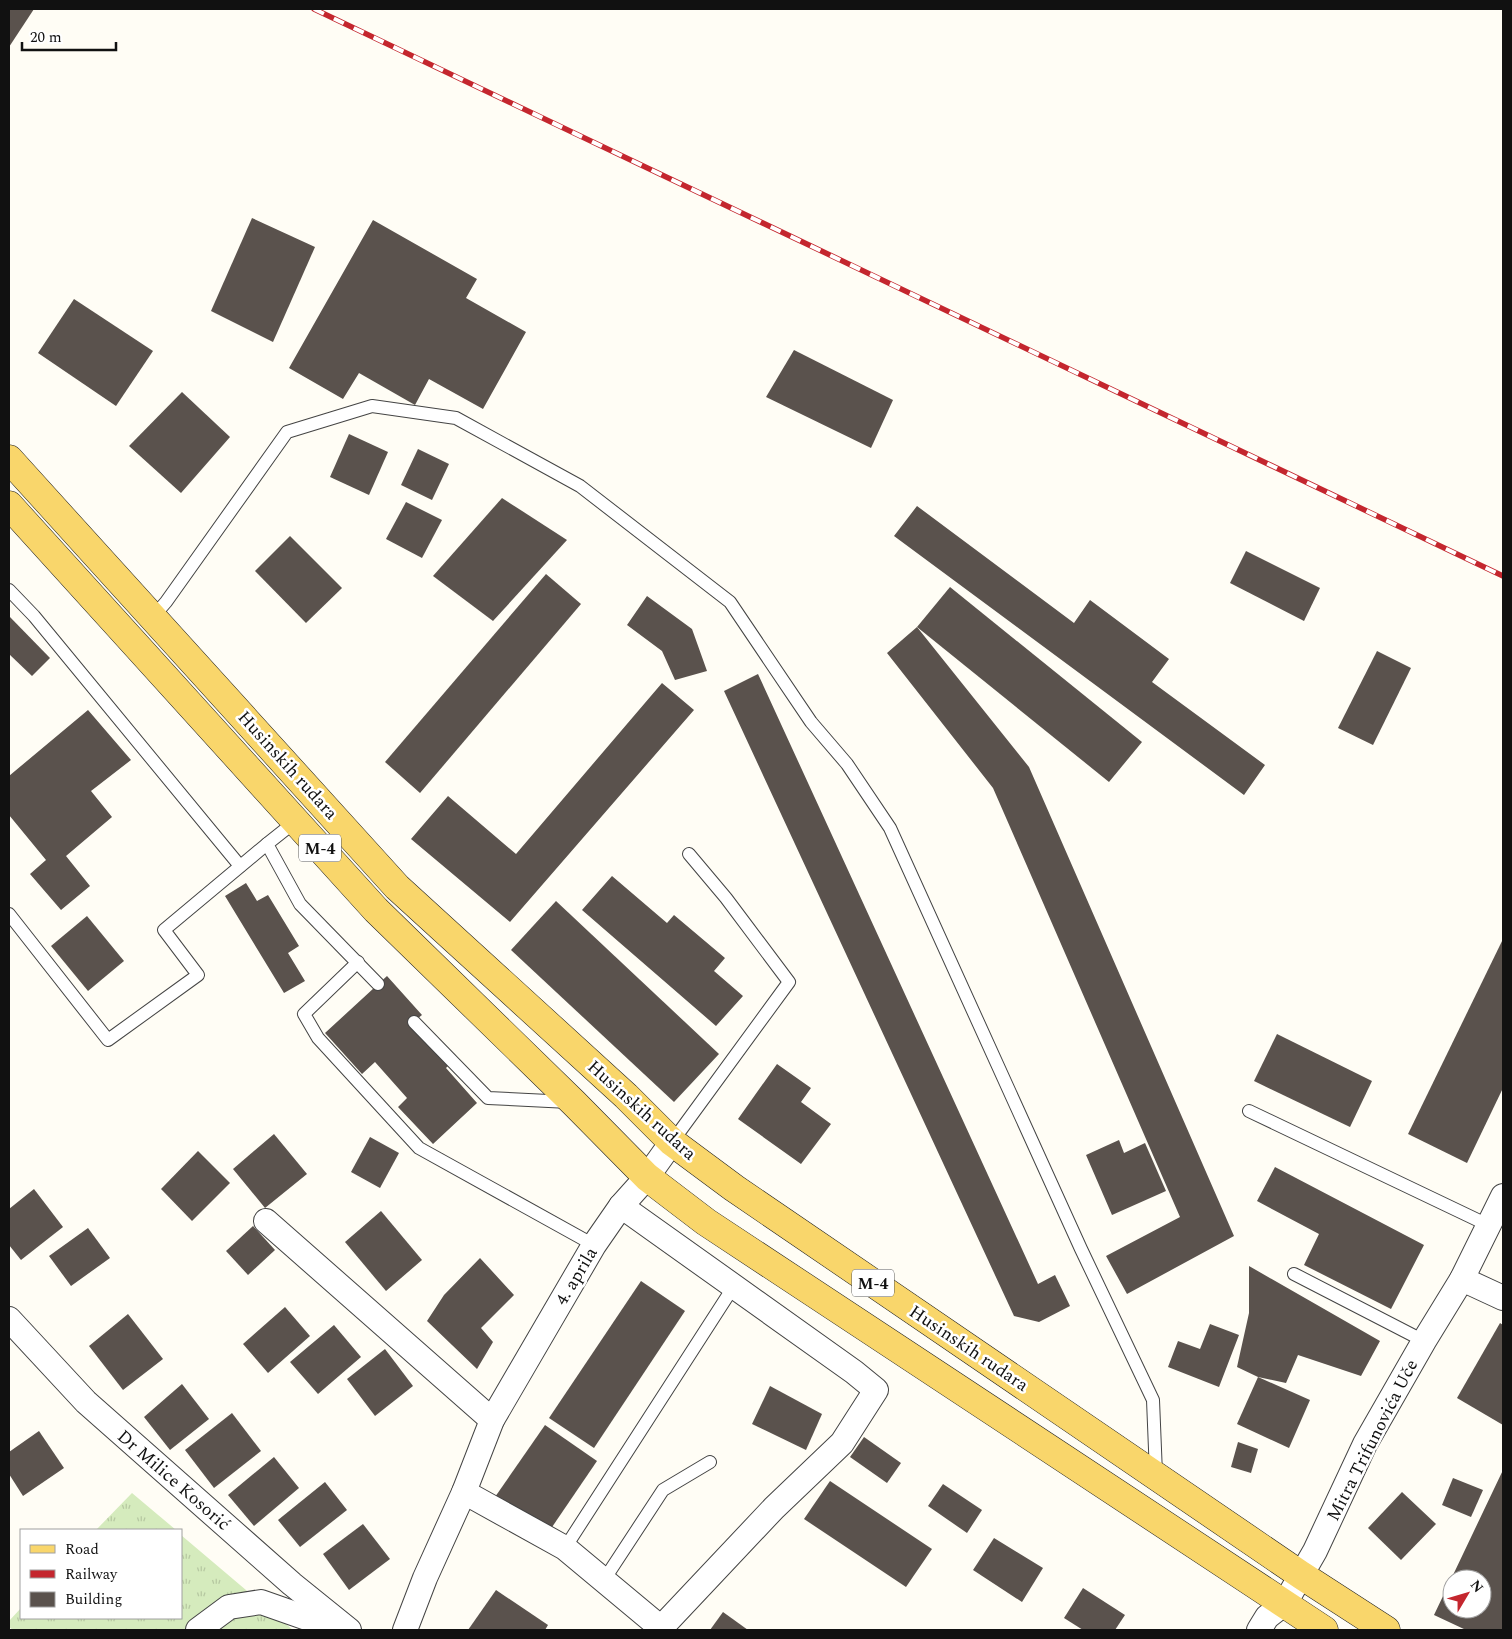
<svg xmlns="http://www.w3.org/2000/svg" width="1512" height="1639" font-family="Spectral,serif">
  <defs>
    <pattern id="grass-tufts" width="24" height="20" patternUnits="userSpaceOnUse" patternTransform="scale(1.25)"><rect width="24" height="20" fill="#d5ebbd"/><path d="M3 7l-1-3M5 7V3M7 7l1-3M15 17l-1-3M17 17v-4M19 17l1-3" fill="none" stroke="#b6c8a1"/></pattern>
  </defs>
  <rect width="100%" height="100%" fill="#fffdf5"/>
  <g fill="url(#grass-tufts)">
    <polygon points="132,1493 176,1530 96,1530"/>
    <polygon points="181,1535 293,1630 13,1630 9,1627 9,1621 21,1608 21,1618 181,1618"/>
  </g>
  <g fill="#5a524d" fill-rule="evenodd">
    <polygon points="9,9 34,9 9,47"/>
    <polygon points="252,218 315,247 273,342 211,311"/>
    <polygon points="373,220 477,279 466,298 526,332 483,409 429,379 415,405 359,373 343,399 289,368"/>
    <polygon points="74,299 153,351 116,406 38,353"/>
    <polygon points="794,350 893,400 871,448 766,397"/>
    <polygon points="182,392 230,437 181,493 129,446"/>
    <polygon points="349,434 388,452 369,495 330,477"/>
    <polygon points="418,449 449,464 432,500 401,485"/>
    <polygon points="502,498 567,540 493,621 433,576"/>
    <polygon points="406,502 442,520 422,558 386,539"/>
    <polygon points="917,506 1074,623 1090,600 1169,659 1152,682 1265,765 1244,795 894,536"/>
    <polygon points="290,536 342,588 306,623 255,571"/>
    <polygon points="1246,551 1320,588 1304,621 1230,583"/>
    <polygon points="546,574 581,604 420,793 385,762"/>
    <polygon points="950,587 1142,742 1109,782 917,627"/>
    <polygon points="647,596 692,629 707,671 675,680 662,651 627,625"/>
    <polygon points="9,616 50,658 32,676 9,654"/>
    <polygon points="917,627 1029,767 1234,1236 1127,1294 1106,1256 1180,1217 993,788 887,653"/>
    <polygon points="1377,651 1411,668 1373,745 1338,728"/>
    <polygon points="758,674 1038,1284 1055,1275 1070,1306 1039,1322 1014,1316 724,691"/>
    <polygon points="662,683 694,710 510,922 411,839 448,796 516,854"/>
    <polygon points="88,710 131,760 91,791 112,817 66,856 90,886 61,910 30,874 46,860 9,815 9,776"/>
    <polygon points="612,876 667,923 674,915 725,958 714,971 743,996 716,1026 582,910"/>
    <polygon points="246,883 257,901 268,895 299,946 288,953 305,981 284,993 225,896"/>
    <polygon points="556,901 719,1054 674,1102 511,950"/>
    <polygon points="87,916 124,961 88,991 51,946"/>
    <polygon points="1503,939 1503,1088 1467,1163 1408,1134"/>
    <polygon points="387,976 422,1015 412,1023 450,1064 446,1068 477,1103 433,1144 398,1107 407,1098 375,1062 362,1074 325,1033"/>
    <polygon points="1277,1034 1372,1081 1350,1127 1254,1081"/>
    <polygon points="777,1064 811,1088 801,1102 831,1124 801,1164 738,1119"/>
    <polygon points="274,1134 307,1174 265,1208 233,1169"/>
    <polygon points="370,1137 399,1153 380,1188 351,1172"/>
    <polygon points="1119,1140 1124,1153 1145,1143 1166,1191 1112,1215 1086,1155"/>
    <polygon points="198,1151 230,1183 192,1221 161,1189"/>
    <polygon points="1275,1167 1424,1245 1391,1309 1304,1265 1319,1234 1257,1201"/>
    <polygon points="34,1189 63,1227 21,1260 9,1245 9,1209"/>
    <polygon points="381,1211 422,1260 386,1291 345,1242"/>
    <polygon points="253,1226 275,1250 248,1275 226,1251"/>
    <polygon points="88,1228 110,1258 71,1286 49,1256"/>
    <polygon points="480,1258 514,1295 481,1328 493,1342 477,1369 427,1321 444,1295"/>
    <polygon points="1249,1266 1380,1341 1361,1376 1298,1355 1286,1383 1258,1377 1237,1367 1249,1313"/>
    <polygon points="641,1281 685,1311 594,1448 549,1418"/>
    <polygon points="285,1307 310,1336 268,1373 243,1344"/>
    <polygon points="128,1314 163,1359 123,1390 89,1346"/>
    <polygon points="1500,1323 1503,1325 1503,1425 1457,1398"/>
    <polygon points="1210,1324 1239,1335 1219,1387 1168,1367 1178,1341 1200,1349"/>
    <polygon points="334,1325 361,1357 318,1394 290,1362"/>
    <polygon points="385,1349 413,1386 375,1416 347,1379"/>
    <polygon points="1258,1377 1310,1400 1289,1448 1237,1424"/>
    <polygon points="182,1384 209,1419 170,1450 144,1417"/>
    <polygon points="770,1386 822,1414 806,1450 752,1424"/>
    <polygon points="232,1413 261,1451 214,1488 185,1450"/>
    <polygon points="545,1425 597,1461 548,1533 495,1497"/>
    <polygon points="39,1431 64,1468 23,1496 9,1474 9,1452"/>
    <polygon points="864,1437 901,1463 887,1483 850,1457"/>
    <polygon points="1238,1442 1258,1449 1251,1473 1231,1467"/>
    <polygon points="274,1457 299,1488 254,1526 228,1495"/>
    <path d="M1503 1470V1630H1466L1434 1615ZM1452 1579H1482V1609H1452Z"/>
    <polygon points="1453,1478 1483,1490 1471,1517 1442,1505"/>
    <polygon points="830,1481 932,1549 906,1587 804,1519"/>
    <polygon points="325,1482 347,1510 300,1547 278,1520"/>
    <polygon points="943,1484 982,1510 967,1533 928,1506"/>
    <polygon points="1402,1492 1436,1524 1401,1560 1368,1528"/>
    <polygon points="363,1524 390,1559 349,1590 323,1554"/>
    <polygon points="994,1538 1043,1568 1022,1602 973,1570"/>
    <polygon points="1083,1588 1125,1615 1115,1630 1083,1630 1064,1618"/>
    <polygon points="496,1590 548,1625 545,1630 468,1630"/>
    <polygon points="723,1612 748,1630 710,1630"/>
  </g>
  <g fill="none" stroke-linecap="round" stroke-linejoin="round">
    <defs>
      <g id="service">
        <polyline points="9,590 34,616 240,866"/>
        <polyline points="152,618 166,602 287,432 372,406 456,418 580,486 730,602 811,722 847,764 890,828 1081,1249 1153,1400 1156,1474"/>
        <polyline points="296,821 267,844 300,904 378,984"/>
        <polyline points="9,914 108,1040 198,975 164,930 267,844"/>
        <polyline points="358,962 304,1014 318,1038 419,1148 594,1245"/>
        <polyline points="414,1022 488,1098 569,1102"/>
        <polyline points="1249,1111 1488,1225"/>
        <polyline points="672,1142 789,982 726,898 689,854"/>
        <polyline points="1294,1274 1424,1341"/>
        <polyline points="565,1548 734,1286"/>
        <polyline points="604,1580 663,1490 710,1462"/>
      </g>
      <g id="minor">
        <polyline points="621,1206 854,1372 876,1390 842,1443 774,1508 659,1630"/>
        <polyline points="266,1221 492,1420"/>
        <polyline points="1462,1279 1503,1298"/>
        <polyline points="9,1319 86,1402 292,1584 349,1630"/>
        <polyline points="464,1492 565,1548 661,1628"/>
        <polyline points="198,1630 229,1607 261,1602 338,1629"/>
        <polyline points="405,1630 425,1578 464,1492 492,1420 594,1245 621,1206 647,1177 672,1142"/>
        <polyline points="1259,1630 1267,1617 1285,1603 1315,1551 1365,1444 1424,1341 1462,1279 1503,1196"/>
      </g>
      <g id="primary">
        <polyline points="9,459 397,887 626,1096 672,1142 734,1188 1301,1575 1386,1630"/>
        <polyline points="9,505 376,910 574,1103 647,1177 706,1222 1324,1630"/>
      </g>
    </defs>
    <use href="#service" stroke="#444" stroke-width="14"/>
    <use href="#minor" stroke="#444" stroke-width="26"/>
    <use href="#primary" stroke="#222" stroke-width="29"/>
    <use href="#service" stroke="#fff" stroke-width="12"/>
    <use href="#minor" stroke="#fff" stroke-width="24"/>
    <use href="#primary" stroke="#f9d66b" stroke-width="28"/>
    <defs>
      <polyline id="rail" points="314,9 1503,576"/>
    </defs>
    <use href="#rail" stroke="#c4262e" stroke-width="5.5"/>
    <use href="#rail" stroke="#fff" stroke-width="4" stroke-dasharray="11" stroke-linecap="butt"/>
  </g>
  <g text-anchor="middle" stroke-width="5" stroke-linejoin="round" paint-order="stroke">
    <g fill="#fff" stroke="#585858" stroke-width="1">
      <rect x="299" y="834.5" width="42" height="27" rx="4"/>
      <rect x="852" y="1269.5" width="42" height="27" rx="4"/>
    </g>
    <g font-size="16" font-weight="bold" fill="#111">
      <text x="320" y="854">M-4</text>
      <text x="873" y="1289">M-4</text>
    </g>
    <g font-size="18" fill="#111" stroke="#fff">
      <text transform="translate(288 765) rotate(48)" y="6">Husinskih rudara</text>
      <text transform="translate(642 1110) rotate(42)" y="6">Husinskih rudara</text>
      <text transform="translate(576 1276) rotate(-59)" y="6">4. aprila</text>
      <text transform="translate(969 1348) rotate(34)" y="6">Husinskih rudara</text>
      <text transform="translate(1372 1440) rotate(-63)" y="6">Mitra Trifunovića Uče</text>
      <text transform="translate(174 1480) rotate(41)" y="6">Dr Milice Kosorić</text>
    </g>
  </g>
  <rect width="1512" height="1639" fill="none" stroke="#111111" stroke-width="20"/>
  <rect x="20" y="1529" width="162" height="90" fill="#ffffff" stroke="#a0a0a0"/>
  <rect x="30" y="1545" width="25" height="8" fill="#f9d66b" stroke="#a0a0a0"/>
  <text x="65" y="1554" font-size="15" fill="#111111">Road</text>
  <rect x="30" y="1570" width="25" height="8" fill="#c4262e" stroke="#a0a0a0"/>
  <text x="65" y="1579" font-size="15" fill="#111111">Railway</text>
  <rect x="30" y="1592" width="25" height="15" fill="#5a524d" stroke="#a0a0a0"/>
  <text x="65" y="1604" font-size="15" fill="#111111">Building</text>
  <g transform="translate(1467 1594) rotate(52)"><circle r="24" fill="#ffffff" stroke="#a0a0a0"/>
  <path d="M0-4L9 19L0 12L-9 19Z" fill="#c4262e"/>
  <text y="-8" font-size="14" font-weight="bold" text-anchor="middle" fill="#111111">N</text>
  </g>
  <path d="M22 42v8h94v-8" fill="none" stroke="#111111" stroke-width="2.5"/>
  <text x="30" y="42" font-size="15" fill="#111111" stroke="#ffffff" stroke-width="4" paint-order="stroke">20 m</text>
</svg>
